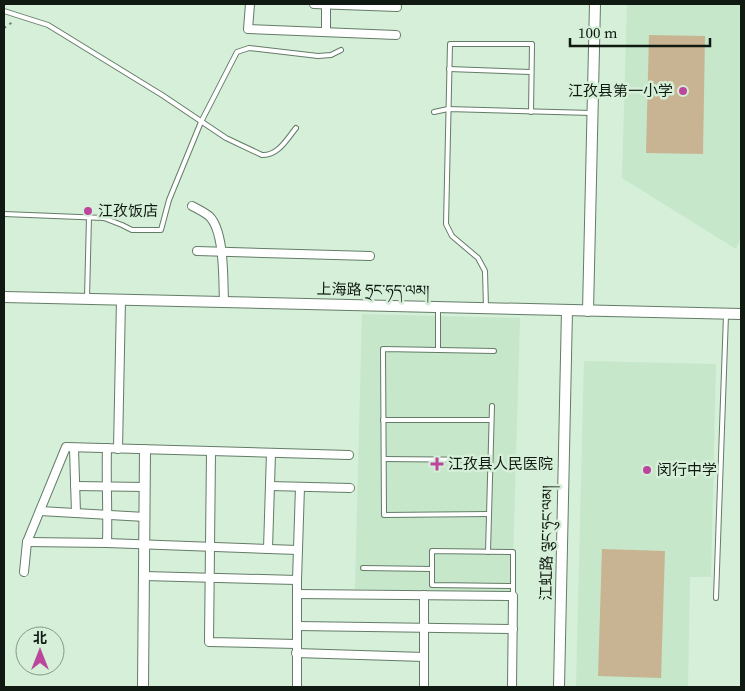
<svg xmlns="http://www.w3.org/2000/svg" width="745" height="691" font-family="'Source Serif 4','Noto Sans SC','Noto Serif Tibetan',serif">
  <rect width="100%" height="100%" fill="#d5efd8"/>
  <g fill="#c6e7ca">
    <polygon points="627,4 741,4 741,236 736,249 622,178"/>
    <polygon points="362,314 520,318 512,593 355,589"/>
    <polygon points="584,361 716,364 711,577 690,577 688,687 576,687"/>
  </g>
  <g fill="#c8b492">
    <polygon points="649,35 705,36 703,154 646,153"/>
    <polygon points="602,549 665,551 661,678 598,676"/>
  </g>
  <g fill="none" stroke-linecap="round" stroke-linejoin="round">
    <defs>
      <g id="lane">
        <path d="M4 11 48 25 162 95 226 138 262 155C278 156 287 139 296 128"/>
        <polyline points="449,69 531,72"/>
        <polyline points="434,112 448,109 592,113"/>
        <polyline points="4,214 104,218 122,225 132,230 161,230 169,200 201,122 237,52 249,48 318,56 331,55 341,50"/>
        <polyline points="87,298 89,217"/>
        <polyline points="486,308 485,271 478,258 452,236 446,224 450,44 532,44 531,112"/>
        <polyline points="438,350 438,307"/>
        <polyline points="383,420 491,420"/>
        <polyline points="384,459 490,460"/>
        <polyline points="489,514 384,515 383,349 494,351"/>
        <polyline points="488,552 492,406"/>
        <polyline points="363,568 432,569"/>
        <polyline points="513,586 432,585 432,551 513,552 513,596"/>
        <polyline points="716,598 726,315"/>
      </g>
      <g id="street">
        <polyline points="250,4 248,29 396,35"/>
        <polyline points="314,4 397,7"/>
        <polyline points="326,32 326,4"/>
        <path d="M192 206C198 209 204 212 209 216 225 231 223 281 224 302"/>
        <polyline points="197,251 370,256"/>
        <polyline points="74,448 76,513"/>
        <path d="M107 448C106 480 108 511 107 543"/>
        <polyline points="118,449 121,299"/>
        <polyline points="211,451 209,642 296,644"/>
        <polyline points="75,486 145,487"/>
        <polyline points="270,486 350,488"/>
        <polyline points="40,511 145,517"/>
        <polyline points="27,542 107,543 298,550"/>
        <polyline points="268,549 271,453"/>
        <polyline points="24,572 27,542 66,447 349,455"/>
        <polyline points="144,576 297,580"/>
        <polyline points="297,594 513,596 512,687"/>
        <polyline points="297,626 513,629"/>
        <polyline points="296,653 424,657"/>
        <polyline points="297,687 297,580 300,487"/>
        <polyline points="424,687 424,595"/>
      </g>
      <g id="secondary">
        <polyline points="4,297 741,314"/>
        <polyline points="588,311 595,4"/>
        <polyline points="143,687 145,450"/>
        <polyline points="559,687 567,310"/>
      </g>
    </defs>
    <use href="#lane" stroke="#647c67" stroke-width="6"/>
    <use href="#street" stroke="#647c67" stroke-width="10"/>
    <use href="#secondary" stroke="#647c67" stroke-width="12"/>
    <polyline stroke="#6f8171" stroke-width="2" stroke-dasharray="2.5 4" stroke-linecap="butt" points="4,28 14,21"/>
    <use href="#lane" stroke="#fff" stroke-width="4"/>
    <use href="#street" stroke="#fff" stroke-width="8"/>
    <use href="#secondary" stroke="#fff" stroke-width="10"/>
  </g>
  <g fill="#bc469c" stroke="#d5efd8" stroke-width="2">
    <circle cx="683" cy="91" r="5"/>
    <circle cx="88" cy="211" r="5"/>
    <path d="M434.5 456.5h5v5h5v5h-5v5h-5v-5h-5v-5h5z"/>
    <circle cx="647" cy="470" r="5"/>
  </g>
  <g text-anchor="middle" stroke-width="5" stroke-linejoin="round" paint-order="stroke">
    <g font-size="15" fill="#111a12" stroke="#d5efd8" text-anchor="start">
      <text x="673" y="96" text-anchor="end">江孜县第一小学</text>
      <text x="98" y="216">江孜饭店</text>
      <text x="448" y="469">江孜县人民医院</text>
      <text x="657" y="475">闵行中学</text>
    </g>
    <g font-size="15" fill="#111a12" stroke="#d5efd8">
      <text transform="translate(373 290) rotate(1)" y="5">上海路 ཧྲང་ཧད་ལམ།</text>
      <text transform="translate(547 543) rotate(-89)" y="5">江虹路 ལྕང་ཧུང་ལམ།</text>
    </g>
  </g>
  <rect width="745" height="691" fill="none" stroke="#111a12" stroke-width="10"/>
  <g transform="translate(40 651)"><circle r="24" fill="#d5efd8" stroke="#879a89"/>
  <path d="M0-4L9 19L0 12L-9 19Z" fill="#bc469c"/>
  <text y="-8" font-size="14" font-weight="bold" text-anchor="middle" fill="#111a12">北</text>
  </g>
  <path d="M570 38v8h140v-8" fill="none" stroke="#111a12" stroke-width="2.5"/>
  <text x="578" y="38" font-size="15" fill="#111a12" stroke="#d5efd8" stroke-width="4" paint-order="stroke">100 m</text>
</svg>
